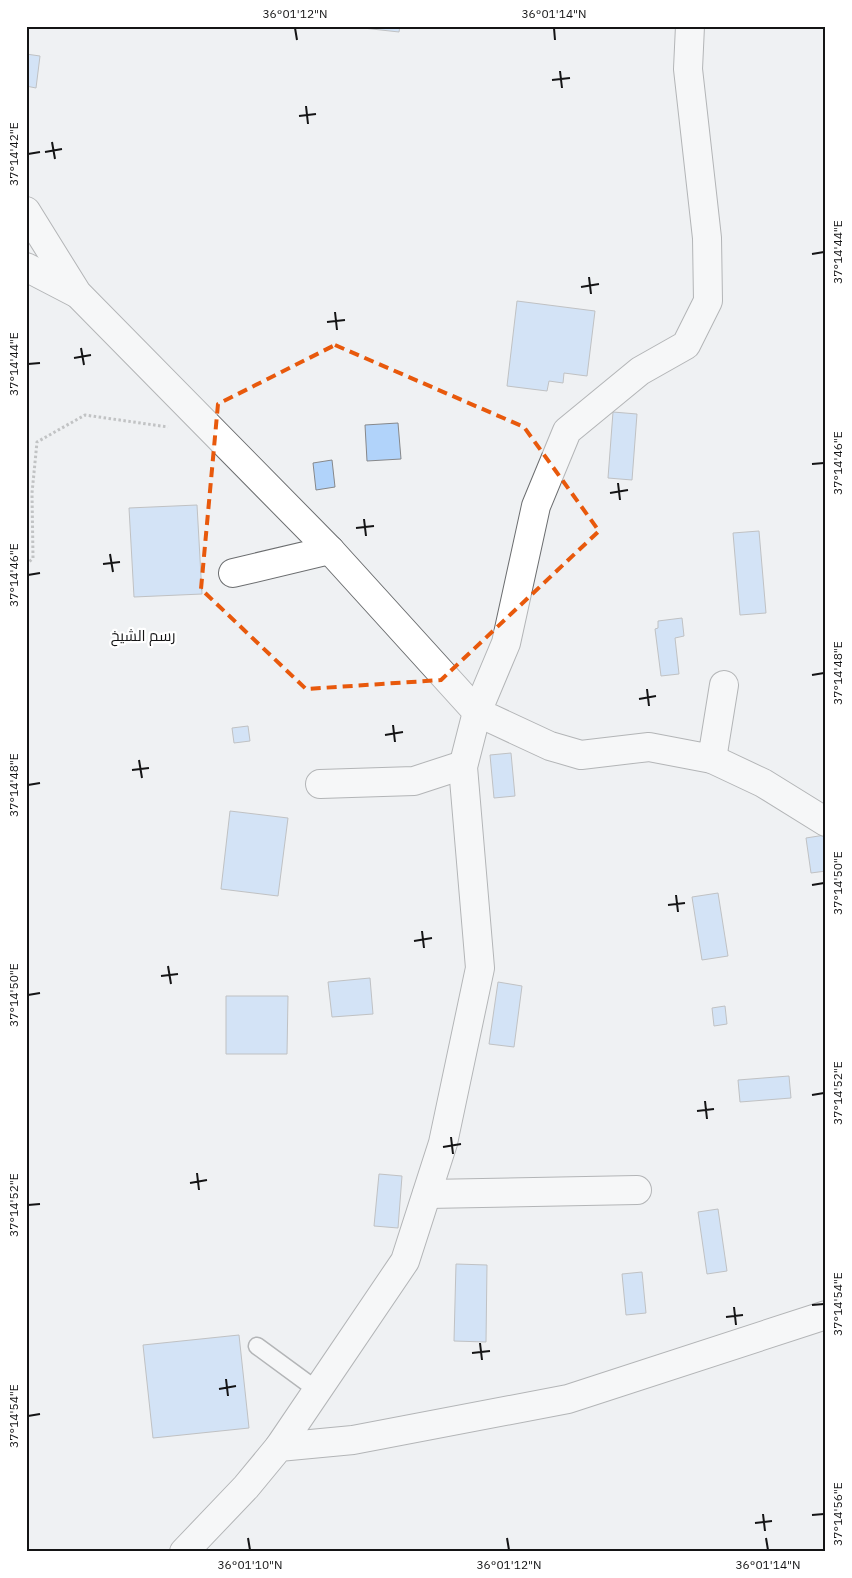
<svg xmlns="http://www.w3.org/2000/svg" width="852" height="1578" font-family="'IBM Plex Sans',Cairo,sans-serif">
  <rect width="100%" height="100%" fill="#eff1f3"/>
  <g fill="#b1d3fa" stroke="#87888a">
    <polygon points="345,26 400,26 399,32"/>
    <polygon points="26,54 40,56 36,88 26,86"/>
    <polygon points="517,301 595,311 587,376 564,373 563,383 549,381 547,391 507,386"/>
    <polygon points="613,412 637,414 632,480 608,478"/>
    <polygon points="398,423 401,459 367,461 365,425"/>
    <polygon points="332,460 335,487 316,490 313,463"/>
    <polygon points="197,505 202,594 134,597 129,508"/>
    <polygon points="759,531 766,613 740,615 733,533"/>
    <polygon points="682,618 684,636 675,638 679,674 661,676 655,629 658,628 658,621"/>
    <polygon points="248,726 250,741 234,743 232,728"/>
    <polygon points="511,753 515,796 494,798 490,755"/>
    <polygon points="230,811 288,818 278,896 221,889"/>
    <polygon points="825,835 826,871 811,873 806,838"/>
    <polygon points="718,893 728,956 702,960 692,897"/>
    <polygon points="370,978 373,1014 332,1017 328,982"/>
    <polygon points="498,982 522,986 514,1047 489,1044"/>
    <polygon points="226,996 288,996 287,1054 226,1054"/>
    <polygon points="725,1006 727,1024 714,1026 712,1008"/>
    <polygon points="789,1076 791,1098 740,1102 738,1080"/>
    <polygon points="379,1174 402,1176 398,1228 374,1226"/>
    <polygon points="718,1209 727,1271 707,1274 698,1212"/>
    <polygon points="456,1264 487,1265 486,1342 454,1341"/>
    <polygon points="642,1272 646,1313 626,1315 622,1274"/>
    <polygon points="239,1335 249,1428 153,1438 143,1345"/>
  </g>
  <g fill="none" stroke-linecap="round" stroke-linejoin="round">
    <defs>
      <polyline id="lane" points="257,1346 317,1390"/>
      <g id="street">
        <polyline points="690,26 688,69 707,238 708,301 686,345 640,371 567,431 536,506 506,643 477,712 550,746 581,755 649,747 712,759 724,685"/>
        <polyline points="26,211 77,293 330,550 477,712 463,767 480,968 443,1143 405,1261 279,1447"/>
        <polyline points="26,267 76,293"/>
        <polyline points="233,573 330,550"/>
        <polyline points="712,759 763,783 826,822"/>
        <polyline points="320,784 414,781 463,765"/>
        <polyline points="427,1194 637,1190"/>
        <polyline points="184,1552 246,1487 279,1447 353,1440 568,1399 826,1315"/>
      </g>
    </defs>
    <use href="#lane" stroke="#6b6d6f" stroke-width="19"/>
    <use href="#street" stroke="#6b6d6f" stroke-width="30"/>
    <polyline stroke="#8b8c8d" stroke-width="3" stroke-dasharray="2.5 2.5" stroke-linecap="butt" points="26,565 33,558 32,493 37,442 85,415 168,427"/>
    <use href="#lane" stroke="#fff" stroke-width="16"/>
    <use href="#street" stroke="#fff" stroke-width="28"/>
  </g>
  <path d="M0 0H852V1578H0ZM335 345 524 427 599 531 441 680 306 689 201 589 218 404Z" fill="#eff1f3" fill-opacity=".55" fill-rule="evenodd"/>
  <path fill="none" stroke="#e8590c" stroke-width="4" stroke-dasharray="10 6" stroke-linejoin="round" d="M335 345 524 427 599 531 441 680 306 689 201 589 218 404Z"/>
  <path fill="none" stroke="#141415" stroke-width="2" d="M295 28 297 40M554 28 555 40M560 71 562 88M552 80 570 78M306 106 308 124M299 116 316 114M52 142 55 159M45 152 62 149M28 154 40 152M812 254 824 252M589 277 591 294M581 287 599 284M335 312 337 330M327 322 345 320M81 348 84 365M74 358 91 355M28 364 40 363M812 464 824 463M618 483 620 500M610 493 628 490M364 519 366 536M356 528 374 526M110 554 113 572M103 564 120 562M28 575 40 573M812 675 824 673M647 689 649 706M639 699 656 696M393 725 395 742M385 735 403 732M139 760 142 778M132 770 149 768M28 785 40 783M812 885 824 883M676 895 678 912M668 905 685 903M422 931 424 948M414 941 432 938M168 966 171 984M161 976 178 974M28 995 40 993M812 1095 824 1093M705 1101 707 1119M697 1111 714 1109M451 1137 453 1154M443 1147 461 1144M197 1173 199 1190M190 1183 207 1180M28 1205 40 1204M812 1305 824 1304M734 1307 736 1325M726 1317 743 1315M480 1343 482 1360M472 1353 490 1351M226 1379 228 1396M219 1389 236 1386M28 1416 40 1414M763 1514 765 1531M812 1515 824 1514M755 1523 772 1521M248 1538 250 1550M507 1538 509 1550M766 1538 768 1550"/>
  <g text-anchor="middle" stroke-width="4.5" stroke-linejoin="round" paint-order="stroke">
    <g font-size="15" fill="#141415" stroke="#fff">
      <text x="143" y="641">رسم الشيخ</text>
    </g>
  </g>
  <rect width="852" height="1578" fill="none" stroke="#ffffff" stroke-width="55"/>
  <rect x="28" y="28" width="796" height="1522" fill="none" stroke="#141415" stroke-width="2"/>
  <g font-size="12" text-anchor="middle" fill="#141415">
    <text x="295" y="18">36°01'12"N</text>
    <text x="554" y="18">36°01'14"N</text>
    <text transform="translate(14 154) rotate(-90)" y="4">37°14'42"E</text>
    <text transform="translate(838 252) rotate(-90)" y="4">37°14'44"E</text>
    <text transform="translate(14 364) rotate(-90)" y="4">37°14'44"E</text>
    <text transform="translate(838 463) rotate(-90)" y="4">37°14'46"E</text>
    <text transform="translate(14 575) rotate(-90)" y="4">37°14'46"E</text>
    <text transform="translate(838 673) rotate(-90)" y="4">37°14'48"E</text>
    <text transform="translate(14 785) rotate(-90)" y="4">37°14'48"E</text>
    <text transform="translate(838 883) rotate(-90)" y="4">37°14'50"E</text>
    <text transform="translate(14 995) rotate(-90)" y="4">37°14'50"E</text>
    <text transform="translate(838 1093) rotate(-90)" y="4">37°14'52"E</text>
    <text transform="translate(14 1205) rotate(-90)" y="4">37°14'52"E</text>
    <text transform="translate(838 1304) rotate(-90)" y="4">37°14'54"E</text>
    <text transform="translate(14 1416) rotate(-90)" y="4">37°14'54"E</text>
    <text transform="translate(838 1514) rotate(-90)" y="4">37°14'56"E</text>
    <text x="250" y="1569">36°01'10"N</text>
    <text x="509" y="1569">36°01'12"N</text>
    <text x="768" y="1569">36°01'14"N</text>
  </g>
</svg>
